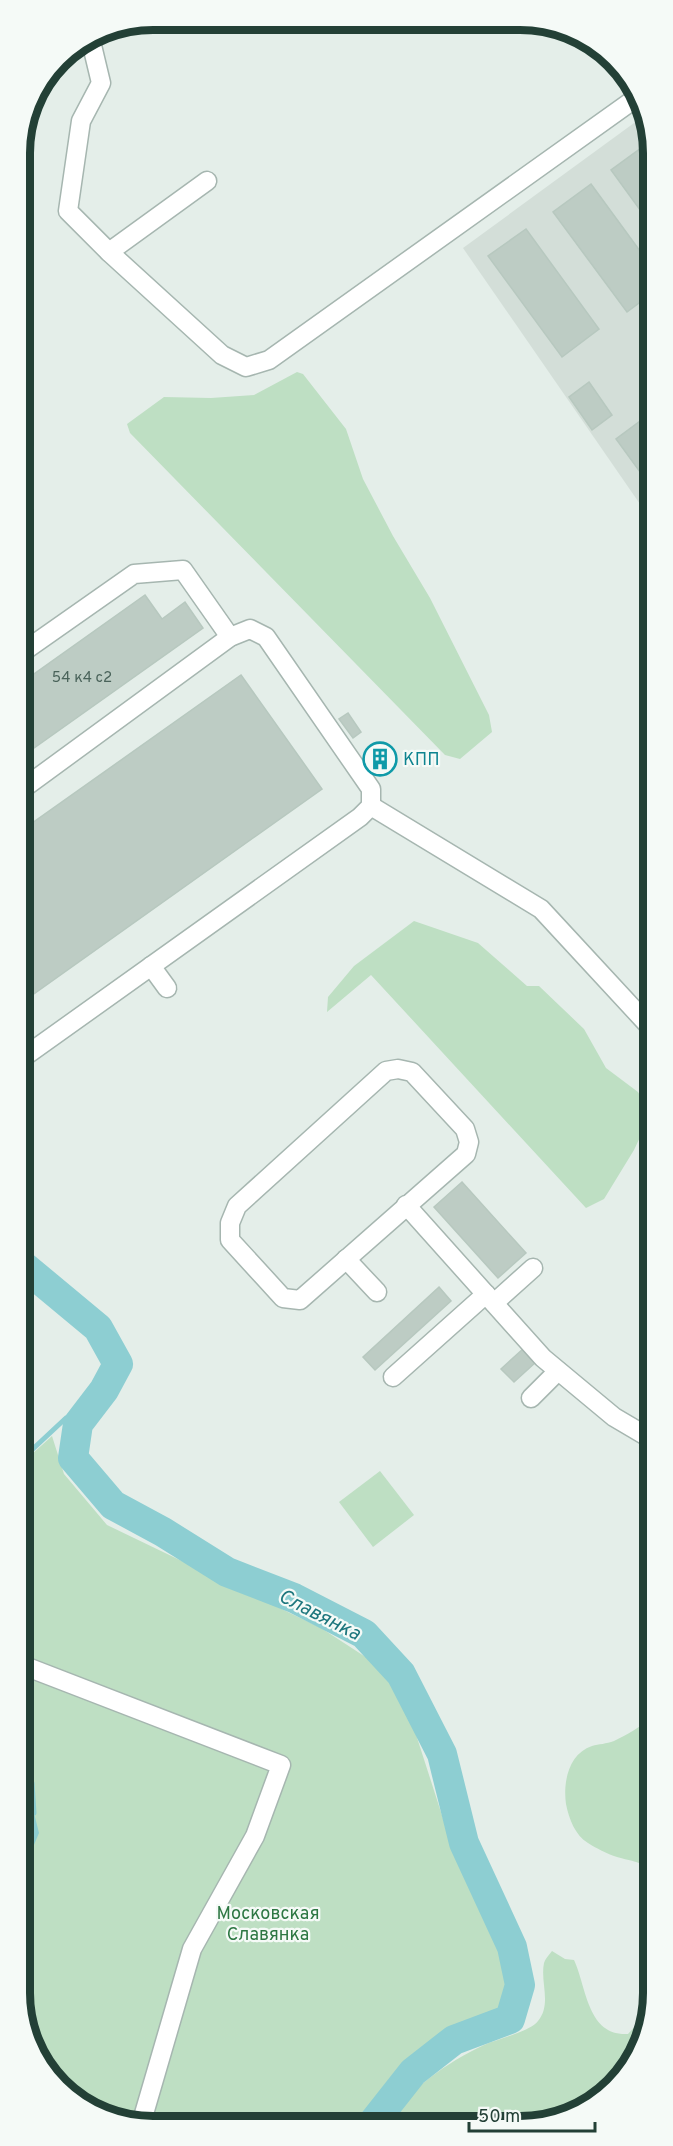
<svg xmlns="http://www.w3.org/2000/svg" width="673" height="2146" font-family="Overpass,sans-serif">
  <rect width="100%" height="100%" fill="#e4eee9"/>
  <polygon fill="#d3ded8" points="645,115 651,127 651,520 463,248"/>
  <g fill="#bedfc3">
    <polygon points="297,372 303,374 346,429 363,479 393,536 430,598 489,715 492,732 460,759 445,755 130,433 127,424 164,397 211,398 254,395"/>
    <polygon points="414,921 478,943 527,986 539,986 584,1029 606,1068 638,1092 651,1114 634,1150 604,1199 586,1208 371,975 327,1012 328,997 354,966"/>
    <polygon points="52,1436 64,1474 107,1525 321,1628 381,1667 411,1719 448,1834 507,1947 510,1976 506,2002 488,2017 452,2029 389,2084 354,2124 126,2124 58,2087 22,2019 22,1863 28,1858 33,1814 22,1835 21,1464"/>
    <polygon points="380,1471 414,1515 373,1547 339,1502"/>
    <path d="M653 1717V1873C640 1860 633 1862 617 1857 607 1854 596 1848 588 1843 575 1835 569 1819 566 1804 563 1783 568 1754 592 1746 599 1744 606 1744 614 1741 627 1735 641 1726 653 1717Z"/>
    <path d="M552 1951 565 1959 574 1960C587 1988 587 2036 628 2034 648 2013 650 2010 652 1981L653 1979V2002L621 2081 546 2124H385C405 2092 449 2061 484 2045 498 2039 531 2031 538 2021 552 2004 540 1982 544 1963 545 1959 549 1955 552 1951Z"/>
  </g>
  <polygon fill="#8dced2" points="34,1813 39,1833 28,1859 22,1863 22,1835"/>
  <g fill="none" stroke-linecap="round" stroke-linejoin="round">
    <g stroke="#8dced2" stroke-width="5">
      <polyline points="21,1460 66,1418 85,1415"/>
      <polyline points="22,1771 32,1783 34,1813"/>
    </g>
    <polyline stroke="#8dced2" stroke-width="30" points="21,1264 98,1328 118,1364 104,1390 78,1424 73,1458 113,1505 163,1532 227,1572 294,1598 364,1634 401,1674 442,1754 464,1843 512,1947 520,1985 510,2019 454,2040 413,2072 372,2124"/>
  </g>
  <g fill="#bdccc4" stroke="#b7c8bf" stroke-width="1.5">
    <polygon points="648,143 651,146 651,225 611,170"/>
    <polygon points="591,184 651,266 651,294 627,312 553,212"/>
    <polygon points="526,229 599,329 562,357 488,256"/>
    <polygon points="589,382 612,415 592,430 569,397"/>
    <polygon points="651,413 651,487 616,439"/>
    <polygon points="145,595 162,619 185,602 203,628 27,753 20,744 20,684"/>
    <polygon points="241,675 322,789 21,1003 21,831"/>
    <polygon points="348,713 361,732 353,738 339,719"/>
    <polygon points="383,747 393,761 377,772 367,758"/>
    <polygon points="462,1182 526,1253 498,1278 434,1207"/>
    <polygon points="439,1287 451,1301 375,1370 363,1357"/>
    <polygon points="524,1348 536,1362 514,1382 501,1369"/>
  </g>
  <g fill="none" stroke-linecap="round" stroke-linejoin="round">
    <defs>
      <g id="minor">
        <polyline points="90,37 101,83 81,121 68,211 109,252 222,355 246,367 269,360 636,98"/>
        <polyline points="109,252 207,181"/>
        <polyline points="20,654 134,574 183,570 230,637"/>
        <polyline points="21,790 230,637 250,629 266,637 371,789 371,806 360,817 21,1059"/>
        <polyline points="371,806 541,909 652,1029"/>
        <polyline points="151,966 167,988"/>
        <polygon points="398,1069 412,1072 465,1129 469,1142 466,1154 300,1300 283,1298 230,1240 230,1223 237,1206 386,1071"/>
        <polyline points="406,1205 543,1358 614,1417 653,1440"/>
        <polyline points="346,1259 377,1292"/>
        <polyline points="494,1303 533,1268"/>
        <polyline points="393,1377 486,1294"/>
        <polyline points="531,1398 558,1371"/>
        <polyline points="22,1665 281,1765 255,1836 192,1949 141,2124"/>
      </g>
    </defs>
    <use href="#minor" stroke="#a6b6b0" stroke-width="21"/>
    <use href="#minor" stroke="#fff" stroke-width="18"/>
  </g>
  <defs>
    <symbol id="building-ring" viewBox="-11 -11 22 22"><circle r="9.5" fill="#f5faf7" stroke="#0f9aa8" stroke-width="1.5"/><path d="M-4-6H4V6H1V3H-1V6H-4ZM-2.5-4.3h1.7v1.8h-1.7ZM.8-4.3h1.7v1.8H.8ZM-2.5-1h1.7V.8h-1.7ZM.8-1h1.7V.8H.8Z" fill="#0f9aa8"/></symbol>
  </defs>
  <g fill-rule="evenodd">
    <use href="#building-ring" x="361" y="740" width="38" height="38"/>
  </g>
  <g text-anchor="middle" stroke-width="4.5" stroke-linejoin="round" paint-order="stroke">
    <g font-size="15" fill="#4a635a">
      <text x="82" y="682">54 к4 с2</text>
    </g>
    <g font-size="18" fill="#0d838f" stroke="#f5faf7" text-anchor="start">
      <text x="403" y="765">КПП</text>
    </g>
    <g font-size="18" fill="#2d7743" stroke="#f5faf7">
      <text x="268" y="1919">Московская<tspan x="268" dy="21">Славянка</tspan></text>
    </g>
    <g font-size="20" font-style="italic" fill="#1d767d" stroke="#f5faf7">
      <text transform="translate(320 1614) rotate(27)" y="7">Славянка</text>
    </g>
  </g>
  <path d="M0 0H673V2146H0ZM153 30H520A123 123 0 0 1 643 153V1993A123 123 0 0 1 520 2116H153A123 123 0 0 1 30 1993V153A123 123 0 0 1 153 30Z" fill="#f5faf7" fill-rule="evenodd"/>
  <path fill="none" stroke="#234036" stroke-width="8" d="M153 30H520A123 123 0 0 1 643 153V1993A123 123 0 0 1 520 2116H153A123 123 0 0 1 30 1993V153A123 123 0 0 1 153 30Z"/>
  <path d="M469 2122v9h126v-9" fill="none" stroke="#234036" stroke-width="3"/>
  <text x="478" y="2122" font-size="18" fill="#234036" stroke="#f5faf7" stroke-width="4.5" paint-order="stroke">50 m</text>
</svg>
